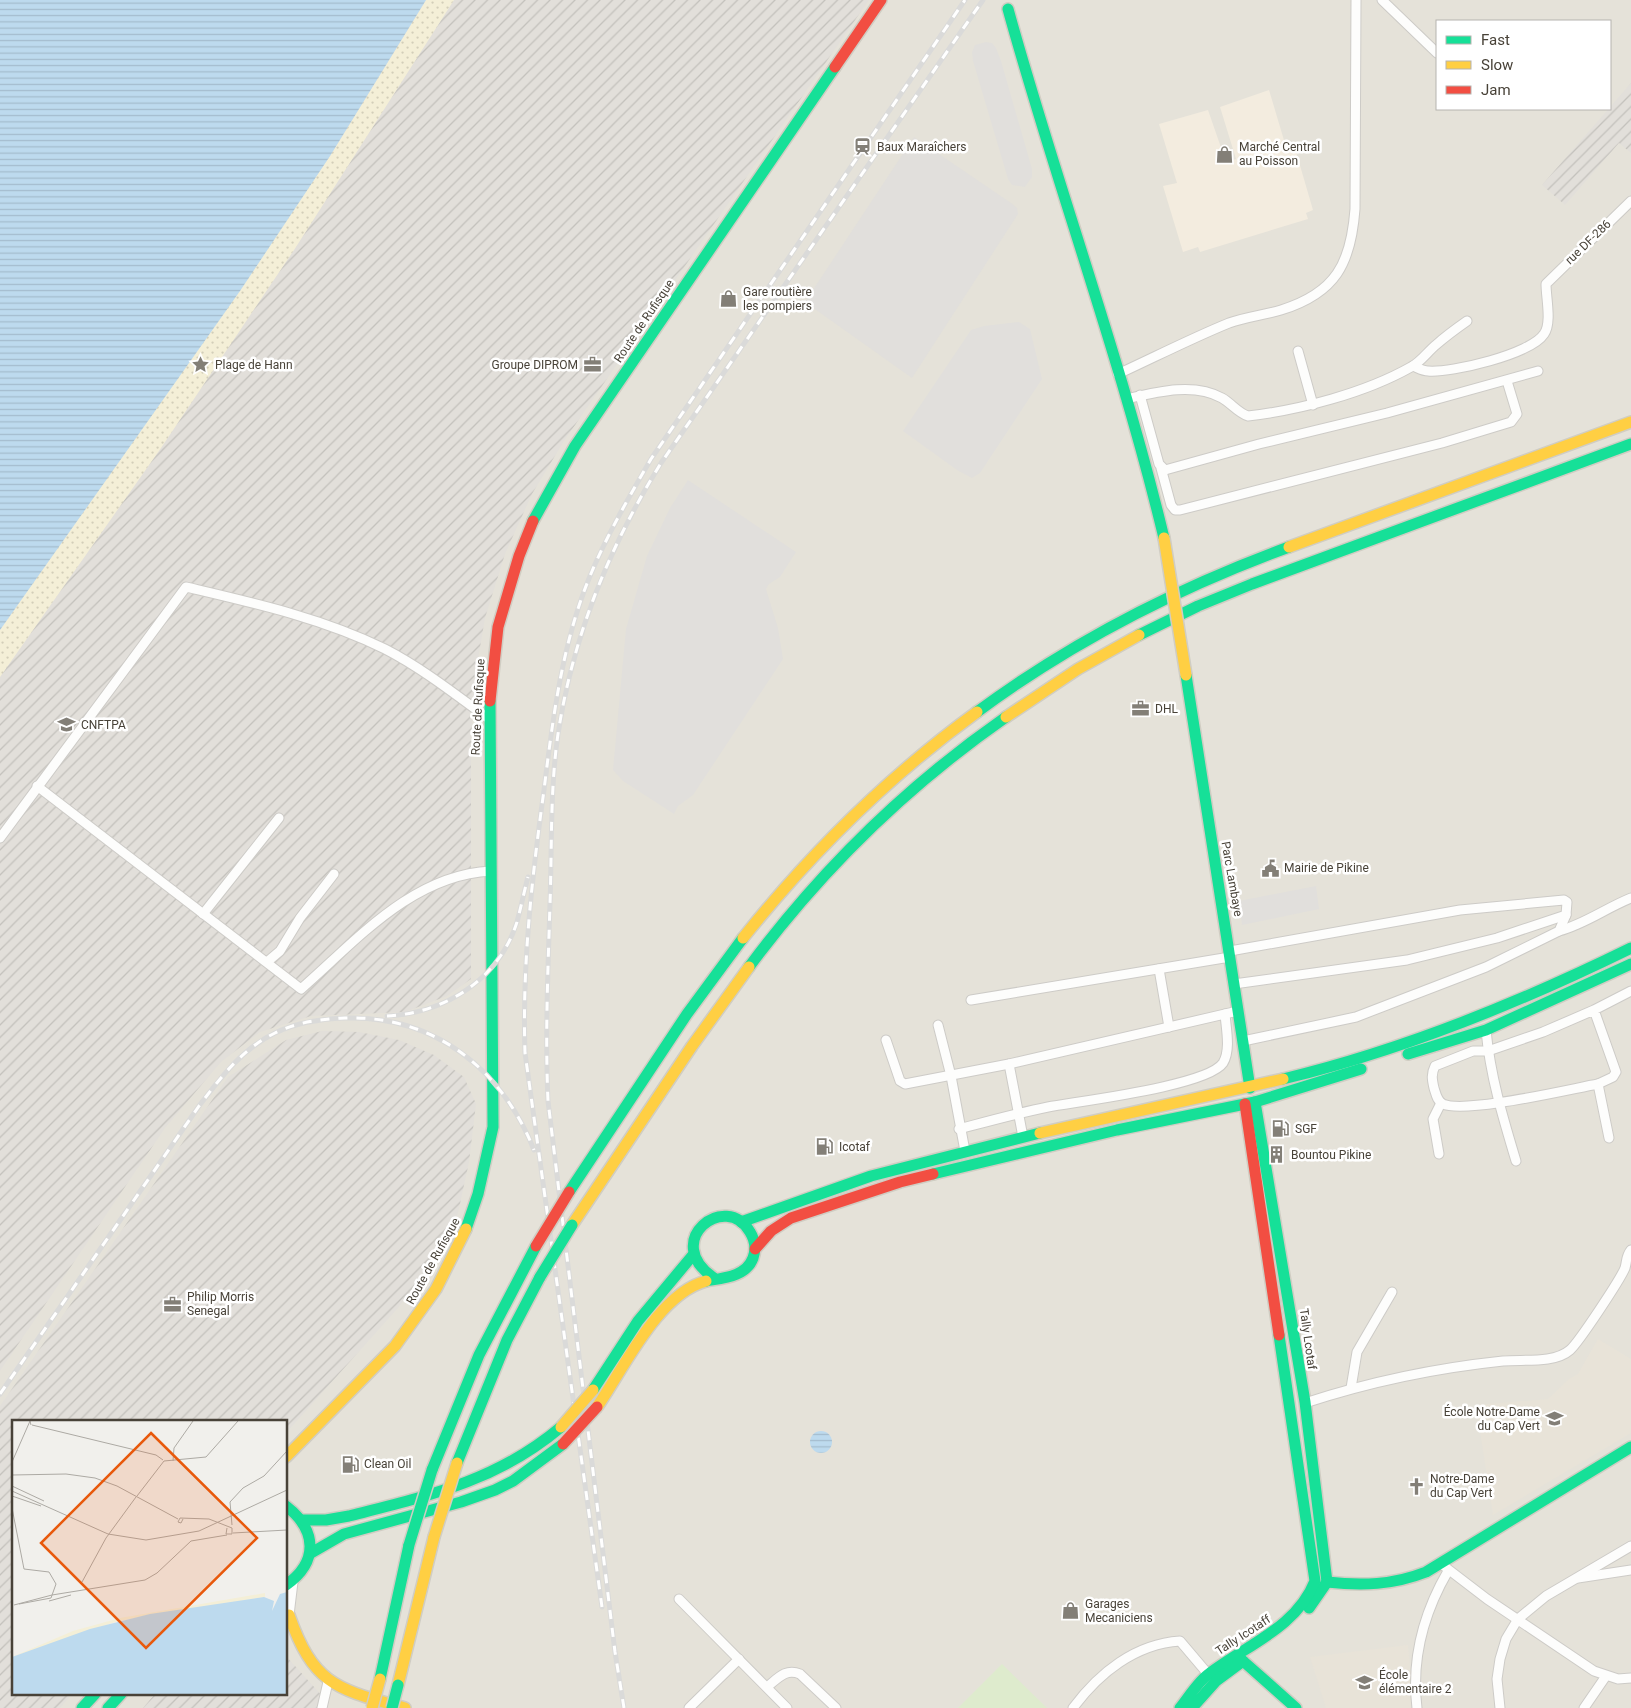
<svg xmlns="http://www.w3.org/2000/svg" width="1631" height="1708" font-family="Roboto,sans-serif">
  <defs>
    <pattern id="industrial-furrows" width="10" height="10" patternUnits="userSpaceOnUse" patternTransform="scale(1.25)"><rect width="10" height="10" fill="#e2dfda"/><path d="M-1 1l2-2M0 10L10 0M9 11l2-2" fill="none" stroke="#c3c1bc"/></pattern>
    <pattern id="sand-dots" width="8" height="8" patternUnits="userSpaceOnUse" patternTransform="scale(1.25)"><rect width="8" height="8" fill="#f4efd7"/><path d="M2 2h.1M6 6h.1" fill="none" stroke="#d3ceb9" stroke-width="1.8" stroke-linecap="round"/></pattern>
    <pattern id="water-rules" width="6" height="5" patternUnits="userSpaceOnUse" patternTransform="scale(1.25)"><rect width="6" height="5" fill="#bddaee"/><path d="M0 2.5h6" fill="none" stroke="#a4bccd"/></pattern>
  </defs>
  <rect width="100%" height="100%" fill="#f1f0ec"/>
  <path fill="#e5e2d9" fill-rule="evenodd" d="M426 0H1631V1708H0V630L133 440ZM1437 21H1610V109H1437ZM14 1422H286V1694H14Z"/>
  <polygon fill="#f3ecdf" points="1269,90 1286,147 1294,145 1313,210 1306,213 1308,219 1200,252 1198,247 1183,252 1163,186 1177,183 1159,124 1208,110 1226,162 1236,159 1220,107"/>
  <g fill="url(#industrial-furrows)">
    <polygon points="454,0 869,0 564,441 532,494 505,554 485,618 476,671 471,736 471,979 447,996 405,1012 311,1016 260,1032 221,1062 165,1128 0,1371 0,677 294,250"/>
    <polygon points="1631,83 1631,153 1619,143 1565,205 1542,185"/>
    <polygon points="322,1031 359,1032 399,1040 434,1055 464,1077 476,1104 469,1162 458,1213 431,1263 398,1308 286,1433 286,1422 14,1422 14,1694 72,1694 60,1708 0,1708 0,1406 228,1077 286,1040"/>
    <polygon points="286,1656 325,1699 323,1708 143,1708 155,1694 286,1694"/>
  </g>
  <g fill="#e8e3d8">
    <polygon points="1598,1339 1631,1359 1631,1433 1493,1515 1476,1405 1548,1399 1569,1379 1578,1374"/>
    <polygon points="1408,1645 1414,1708 1326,1708 1310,1657"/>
  </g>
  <polygon fill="#deebcd" points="1002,1664 1047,1708 958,1708"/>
  <polygon fill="url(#sand-dots)" points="426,0 454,0 294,250 161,448 0,677 0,630 330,156"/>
  <g fill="#e1dfdc">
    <polygon points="986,42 992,43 996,48 1001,61 1032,169 1032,177 1025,187 1012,185 1008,179 973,61 972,52 975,45"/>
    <polygon points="914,137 1011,203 1017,208 1018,214 912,378 805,302"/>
    <polygon points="1019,322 1030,329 1042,379 980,473 972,478 957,470 903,431 971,330 984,326"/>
    <polygon points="688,480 796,552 780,577 769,584 766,589 778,628 783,659 693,795 678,806 674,814 623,781 613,770 626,629 647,556 670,508"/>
    <polygon points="1316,886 1319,909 1242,925 1239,901"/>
  </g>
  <g fill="url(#water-rules)">
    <polygon points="0,0 426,0 330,156 240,291 0,630"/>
    <circle cx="821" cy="1442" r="11"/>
  </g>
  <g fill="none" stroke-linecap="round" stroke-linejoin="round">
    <defs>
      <g id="street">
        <polyline points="1382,0 1437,53"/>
        <polyline points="1298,351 1313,405"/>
        <path d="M1413 366C1418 368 1423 371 1428 371 1452 373 1531 354 1544 334 1552 323 1546 298 1546 284L1631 201"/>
        <path d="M1118 374C1155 357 1192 338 1229 323 1246 317 1264 315 1281 310 1336 293 1351 263 1355 209L1356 0"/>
        <polyline points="1140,395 1159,464 1165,470 1259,444 1387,413 1538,371"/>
        <path d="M1126 399C1156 392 1194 382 1222 398 1231 403 1238 413 1248 416 1300 410 1365 393 1411 367 1421 362 1428 351 1437 344 1446 336 1457 328 1467 321"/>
        <polyline points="1161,468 1171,505 1175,510 1180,510 1442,443 1511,422 1517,414 1507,381"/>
        <path d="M37 786 301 989C357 940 412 875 491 871"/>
        <path d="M0 838 186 587C254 603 322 618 385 649 422 668 456 695 489 719"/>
        <polyline points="203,914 279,818"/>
        <path d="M1559 931C1585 924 1606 908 1631 898"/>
        <polyline points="1230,951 1460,910 1564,900 1567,902 1566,915 1497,938 1407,960 1234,984"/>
        <polyline points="267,962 280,951 300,918 334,874"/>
        <polyline points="1159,969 1169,1027"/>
        <polyline points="971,1000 1230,957"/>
        <path d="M1594 1010 1616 1072 1613 1077 1598 1084C1570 1089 1465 1114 1443 1104 1437 1101 1436 1094 1434 1088 1432 1079 1431 1074 1435 1066L1473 1051H1488L1543 1032 1594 1010 1631 991"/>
        <polyline points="938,1025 951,1076 965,1151"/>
        <path d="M1486 1030C1490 1075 1503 1118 1516 1161"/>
        <polyline points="886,1040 900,1081 905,1084 1009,1064 1238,1011"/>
        <polyline points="1243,1041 1356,1017 1486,967 1559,931 1566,915"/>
        <polyline points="1009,1064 1023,1137"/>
        <polyline points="1598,1084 1609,1138"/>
        <path d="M959 1129C989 1121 1018 1113 1048 1107 1080 1101 1207 1086 1223 1063 1231 1050 1226 1028 1225 1014"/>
        <polyline points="1439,1154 1433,1119 1441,1103"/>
        <polyline points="1351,1388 1357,1352 1392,1292"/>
        <path d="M1305 1403C1369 1382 1436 1368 1503 1361 1522 1359 1554 1364 1570 1350 1579 1342 1620 1280 1625 1268 1627 1261 1626 1256 1631 1250"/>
        <polyline points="1440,1563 1487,1599 1594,1671 1618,1679 1631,1678"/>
        <polyline points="1578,1578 1631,1570"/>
        <polyline points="679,1599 787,1708"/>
        <polyline points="289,1615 293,1582"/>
        <path d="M767 1687C778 1678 786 1668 800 1674L836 1708"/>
        <polyline points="322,1708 328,1682"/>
        <polyline points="689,1708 739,1659"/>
        <path d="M1073 1708C1099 1673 1135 1644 1180 1641L1208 1674"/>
        <path d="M1417 1708C1411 1658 1423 1614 1448 1571"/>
        <polyline points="1500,1708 1497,1679 1500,1659 1506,1639 1518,1619 1546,1596 1631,1546"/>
        <polyline points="1584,1708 1606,1676"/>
      </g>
      <g id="fast">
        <path d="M1008 9C1057 186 1121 359 1164 538"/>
        <polyline points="533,521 575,446 835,67"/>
        <polyline points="1139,635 1198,606 1252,584 1631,444"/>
        <polyline points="1186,675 1250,1088"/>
        <path d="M977 712C1073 641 1177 588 1289 547"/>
        <path d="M749 967C821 870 907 786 1006 717"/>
        <polyline points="1408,1054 1486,1030 1631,964"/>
        <path d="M1283 1079C1404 1050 1519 1003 1631 948"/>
        <polyline points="1255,1102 1305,1402 1327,1582"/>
        <polyline points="933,1174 1117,1130 1255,1102 1361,1069"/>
        <polyline points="569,1192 687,1014 743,938"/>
        <polyline points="741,1222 871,1176 1040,1133"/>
        <polyline points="466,1229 478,1194 493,1127 490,701"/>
        <path d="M706 1281C723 1278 746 1277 753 1258 756 1250 755 1240 750 1232 726 1190 660 1241 714 1278"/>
        <polyline points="593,1390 638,1321 693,1255"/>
        <polyline points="457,1463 507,1340 540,1277"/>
        <polyline points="432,1470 479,1355 536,1246"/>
        <path d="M286 1506C317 1530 319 1562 286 1585"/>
        <path d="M303 1520H326L349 1516C428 1496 497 1481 561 1427"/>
        <polyline points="311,1553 344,1534 461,1502 495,1490 513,1481 563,1444"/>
        <path d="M1327 1582C1362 1586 1393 1585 1426 1572L1631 1447"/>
        <polyline points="1309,1608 1327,1582"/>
        <polyline points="1243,1661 1296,1708"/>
        <polyline points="380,1679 409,1545"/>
        <polyline points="82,1708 95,1694"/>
        <polyline points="108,1708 121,1694"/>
        <path d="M1180 1708C1189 1697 1198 1681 1210 1673 1247 1645 1297 1627 1315 1581L1279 1335"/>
        <polyline points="1192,1708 1216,1681 1243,1661"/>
      </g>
      <g id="slow">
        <polyline points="1289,547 1631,422"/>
        <polyline points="1006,717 1078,669 1139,635"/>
        <path d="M743 938C811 853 889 776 977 712"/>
        <polyline points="1040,1133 1283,1079"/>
        <polyline points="572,1225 692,1046 749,967"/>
        <path d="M597 1407C624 1368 658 1294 706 1281"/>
        <polyline points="286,1457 395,1346 436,1289 466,1229"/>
        <path d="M289 1615C314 1686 337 1689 405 1708"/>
        <polyline points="398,1685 434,1537"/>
      </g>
      <g id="jam">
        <polyline points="835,67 881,0"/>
        <polyline points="490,701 498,627 519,556 533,521"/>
        <polyline points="1245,1104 1279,1335"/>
        <polyline points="755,1249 771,1231 791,1218 900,1182 933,1174"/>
      </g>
    </defs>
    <use href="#street" stroke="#cdcbc7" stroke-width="11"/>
    <use href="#fast" stroke="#d0cdc3" stroke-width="14"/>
    <use href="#slow" stroke="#d0cdc3" stroke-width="14"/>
    <use href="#jam" stroke="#d0cdc3" stroke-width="14"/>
    <use href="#street" stroke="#fdfdfc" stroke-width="9"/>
    <use href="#fast" stroke="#16e098" stroke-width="11"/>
    <use href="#slow" stroke="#ffcf43" stroke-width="11"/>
    <use href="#jam" stroke="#f24e42" stroke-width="11"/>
    <defs>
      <g id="rail">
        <path d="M387 1016C446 1013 499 979 517 922 521 907 524 892 528 877"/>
        <path d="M0 1394 199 1106C221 1077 242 1049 275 1033 297 1022 321 1019 345 1018 434 1015 502 1069 534 1150"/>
        <path d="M602 1607 525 1053C522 965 532 877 544 790 553 717 562 644 590 576 607 535 629 497 651 459L965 0"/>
        <path d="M624 1708 615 1652 548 1101C545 1035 548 969 550 904 552 847 550 789 558 734 573 636 609 547 661 463L983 0"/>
      </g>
    </defs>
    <use href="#rail" stroke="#dadad9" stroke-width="5"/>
    <use href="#rail" stroke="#fff" stroke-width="3" stroke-dasharray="9" stroke-linecap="butt"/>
    <defs>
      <g id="fast-bridge">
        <polyline points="540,1277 572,1225"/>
        <polyline points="409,1545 432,1470"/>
        <polyline points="392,1708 398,1685"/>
      </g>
      <g id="slow-bridge">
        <polyline points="1164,538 1186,675"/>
        <polyline points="561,1427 593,1390"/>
        <polyline points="434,1537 457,1463"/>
        <polyline points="372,1708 380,1679"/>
      </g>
      <g id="jam-bridge">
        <polyline points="536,1246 569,1192"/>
        <polyline points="563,1444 597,1407"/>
      </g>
    </defs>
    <use href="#fast-bridge" stroke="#d0cdc3" stroke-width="14" stroke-linecap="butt"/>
    <use href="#slow-bridge" stroke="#d0cdc3" stroke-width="14" stroke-linecap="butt"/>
    <use href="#jam-bridge" stroke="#d0cdc3" stroke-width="14" stroke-linecap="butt"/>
    <use href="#fast-bridge" stroke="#16e098" stroke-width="11"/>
    <use href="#slow-bridge" stroke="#ffcf43" stroke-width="11"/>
    <use href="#jam-bridge" stroke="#f24e42" stroke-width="11"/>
  </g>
  <defs>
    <symbol id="station-bare" viewBox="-9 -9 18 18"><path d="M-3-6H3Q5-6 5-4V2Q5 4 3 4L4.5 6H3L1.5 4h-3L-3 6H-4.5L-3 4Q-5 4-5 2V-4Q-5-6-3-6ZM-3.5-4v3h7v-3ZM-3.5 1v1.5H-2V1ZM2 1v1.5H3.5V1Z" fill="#837f77" stroke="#fff" stroke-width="2.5" paint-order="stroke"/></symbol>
    <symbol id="shop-bare" viewBox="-9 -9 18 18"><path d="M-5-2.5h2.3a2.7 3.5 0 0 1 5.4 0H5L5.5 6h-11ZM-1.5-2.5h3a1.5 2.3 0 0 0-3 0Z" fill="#837f77" stroke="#fff" stroke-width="2.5" paint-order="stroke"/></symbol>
    <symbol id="sight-bare" viewBox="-9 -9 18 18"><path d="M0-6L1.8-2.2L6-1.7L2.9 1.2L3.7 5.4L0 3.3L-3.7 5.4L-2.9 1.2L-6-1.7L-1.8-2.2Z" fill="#837f77" stroke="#fff" stroke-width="2.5" paint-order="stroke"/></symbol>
    <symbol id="office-bare" viewBox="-9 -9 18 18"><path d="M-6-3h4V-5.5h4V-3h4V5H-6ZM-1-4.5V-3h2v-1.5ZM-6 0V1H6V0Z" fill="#837f77" stroke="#fff" stroke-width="2.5" paint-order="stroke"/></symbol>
    <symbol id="school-bare" viewBox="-9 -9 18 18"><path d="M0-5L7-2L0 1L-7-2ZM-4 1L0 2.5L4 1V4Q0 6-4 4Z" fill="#837f77" stroke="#fff" stroke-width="2.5" paint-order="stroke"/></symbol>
    <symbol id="civic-bare" viewBox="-9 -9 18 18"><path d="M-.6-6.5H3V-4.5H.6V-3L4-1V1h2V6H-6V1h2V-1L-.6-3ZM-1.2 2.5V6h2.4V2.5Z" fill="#837f77" stroke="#fff" stroke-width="2.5" paint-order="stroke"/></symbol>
    <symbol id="fuel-bare" viewBox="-9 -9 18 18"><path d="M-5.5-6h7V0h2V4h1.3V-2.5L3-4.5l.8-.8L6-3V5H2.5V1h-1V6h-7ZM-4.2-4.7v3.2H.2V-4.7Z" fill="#837f77" stroke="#fff" stroke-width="2.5" paint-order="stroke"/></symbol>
    <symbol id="building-bare" viewBox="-9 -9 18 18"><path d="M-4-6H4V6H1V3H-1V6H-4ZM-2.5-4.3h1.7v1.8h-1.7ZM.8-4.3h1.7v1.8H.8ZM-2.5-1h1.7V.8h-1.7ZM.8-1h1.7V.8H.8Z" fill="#837f77" stroke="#fff" stroke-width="2.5" paint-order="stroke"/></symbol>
    <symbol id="church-bare" viewBox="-9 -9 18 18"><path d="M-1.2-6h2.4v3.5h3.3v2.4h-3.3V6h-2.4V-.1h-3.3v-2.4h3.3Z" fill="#837f77" stroke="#fff" stroke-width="2.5" paint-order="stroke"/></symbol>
  </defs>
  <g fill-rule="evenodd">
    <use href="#station-bare" x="850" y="134" width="25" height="25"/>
    <use href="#shop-bare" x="1212" y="142" width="25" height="25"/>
    <use href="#shop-bare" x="716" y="286" width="25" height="25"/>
    <use href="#sight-bare" x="188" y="352" width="25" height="25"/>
    <use href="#office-bare" x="580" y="352" width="25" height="25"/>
    <use href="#office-bare" x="1128" y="696" width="25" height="25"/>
    <use href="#school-bare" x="54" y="712" width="25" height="25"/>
    <use href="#civic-bare" x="1258" y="856" width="25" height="25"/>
    <use href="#fuel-bare" x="1268" y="1116" width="25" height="25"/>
    <use href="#fuel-bare" x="812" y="1134" width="25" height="25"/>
    <use href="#building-bare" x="1264" y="1142" width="25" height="25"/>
    <use href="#office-bare" x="160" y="1292" width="25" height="25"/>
    <use href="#school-bare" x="1542" y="1406" width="25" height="25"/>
    <use href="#fuel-bare" x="338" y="1452" width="25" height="25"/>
    <use href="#church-bare" x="1404" y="1474" width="25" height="25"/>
    <use href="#shop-bare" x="1058" y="1598" width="25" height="25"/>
    <use href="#school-bare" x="1352" y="1670" width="25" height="25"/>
  </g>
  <g text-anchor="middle" stroke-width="5" stroke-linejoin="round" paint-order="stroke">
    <g font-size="12" fill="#484238" stroke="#fff" text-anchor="start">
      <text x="877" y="151">Baux Maraîchers</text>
      <text x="1239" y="151">Marché Central<tspan x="1239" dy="14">au Poisson</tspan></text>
      <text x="743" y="296">Gare routière<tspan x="743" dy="14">les pompiers</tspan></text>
      <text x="215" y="369">Plage de Hann</text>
      <text x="578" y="369" text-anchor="end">Groupe DIPROM</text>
      <text x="1155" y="713">DHL</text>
      <text x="81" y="729">CNFTPA</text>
      <text x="1284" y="872">Mairie de Pikine</text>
      <text x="1295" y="1133">SGF</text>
      <text x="839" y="1151">Icotaf</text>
      <text x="1291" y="1159">Bountou Pikine</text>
      <text x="187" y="1301">Philip Morris<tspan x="187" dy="14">Senegal</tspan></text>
      <text x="1540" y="1416" text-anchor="end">École Notre-Dame<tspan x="1540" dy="14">du Cap Vert</tspan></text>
      <text x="364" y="1468">Clean Oil</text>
      <text x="1430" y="1483">Notre-Dame<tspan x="1430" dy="14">du Cap Vert</tspan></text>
      <text x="1085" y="1608">Garages<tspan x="1085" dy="14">Mecaniciens</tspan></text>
      <text x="1379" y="1679">École<tspan x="1379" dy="14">élémentaire 2</tspan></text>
    </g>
    <g font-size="12" fill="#484238" stroke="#fff">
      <text transform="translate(1588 242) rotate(-44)" y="4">rue DF-286</text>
      <text transform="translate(644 321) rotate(-56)" y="4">Route de Rufisque</text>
      <text transform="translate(478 707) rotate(-87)" y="4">Route de Rufisque</text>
      <text transform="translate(1232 879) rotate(80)" y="4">Parc Lambaye</text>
      <text transform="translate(433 1261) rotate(-61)" y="4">Route de Rufisque</text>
      <text transform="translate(1308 1339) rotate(82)" y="4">Tally Lcotaf</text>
      <text transform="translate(1243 1635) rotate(-33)" y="4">Tally Icotaff</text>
    </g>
  </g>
  <g transform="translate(12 1420)">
    <rect width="275" height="275" fill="#f1f0ec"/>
    <path d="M253 173V177L106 201 0 237 61 211 108 198Z" fill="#f4efd7"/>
    <path d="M275 172V274H0V237L78 209 138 194 252 177 262 181 260 191 268 174Z" fill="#bddaee"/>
    <path fill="none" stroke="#adaaa4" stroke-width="1" d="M20 5 144 35 151 40M161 41 162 28 181 1M0 42 18 1 19 5M0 55 54 54 83 58 105 66 166 99M0 66 32 81M0 71 96 114 134 120 187 111 275 70M0 76 29 86M125 76 152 41 194 37 226 1M0 88 12 149 37 152 44 164 39 178 7 184M171 99 169 103 166 102 168 98 197 99 220 108V114H214L215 108M220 105 218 82 231 68 252 56 275 31M221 113 275 110M70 162 94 118 124 77M37 181 59 175M2 185 40 175 133 160 145 153 179 121 215 115"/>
    <path fill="#e8590c" fill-opacity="0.15" stroke="#e8590c" stroke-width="2.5" d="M139 13 245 118 134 228 29 123Z"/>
    <rect width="275" height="275" fill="none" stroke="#484238" stroke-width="2.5"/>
  </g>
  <rect x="1436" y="20" width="175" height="90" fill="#ffffff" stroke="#b6b3af"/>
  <rect x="1446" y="36" width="25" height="8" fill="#16e098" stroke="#b6b3af"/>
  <text x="1481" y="45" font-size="15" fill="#484238">Fast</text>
  <rect x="1446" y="61" width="25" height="8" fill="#ffcf43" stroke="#b6b3af"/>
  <text x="1481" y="70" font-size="15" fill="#484238">Slow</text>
  <rect x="1446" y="86" width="25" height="8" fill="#f24e42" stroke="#b6b3af"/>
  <text x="1481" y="95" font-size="15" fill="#484238">Jam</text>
</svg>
